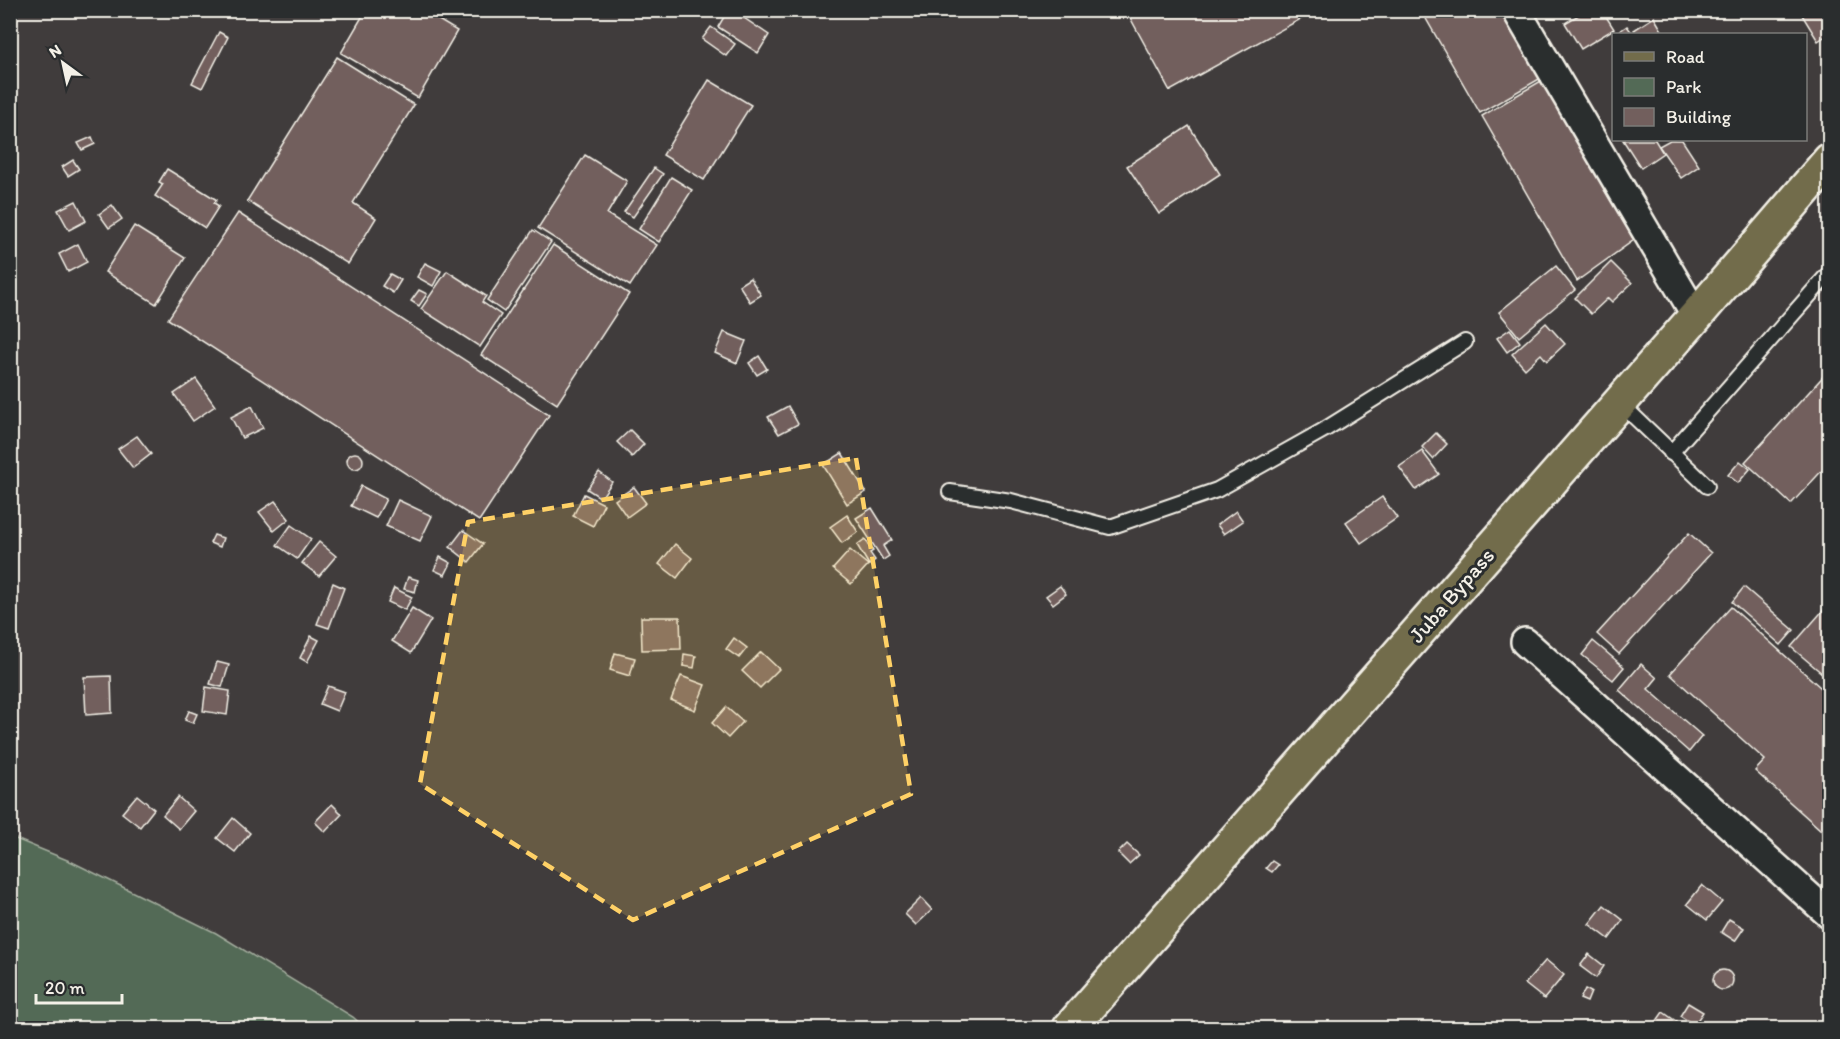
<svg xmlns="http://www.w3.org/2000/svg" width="1840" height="1039" font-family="Itim,sans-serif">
  <rect width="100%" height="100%" fill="#403c3c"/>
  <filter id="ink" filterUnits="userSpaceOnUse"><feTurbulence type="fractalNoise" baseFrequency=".0167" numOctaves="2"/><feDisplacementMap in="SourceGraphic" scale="12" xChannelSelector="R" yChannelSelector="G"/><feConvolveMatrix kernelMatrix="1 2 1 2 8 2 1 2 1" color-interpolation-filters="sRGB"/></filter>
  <g filter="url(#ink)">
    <polygon fill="#536a56" stroke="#a4ae9f" stroke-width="1.5" points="11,837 72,862 216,933 353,1017 365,1028 11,1028"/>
    <g fill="#725f5d" stroke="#f4f1e8" stroke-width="1.5">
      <polygon points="366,10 422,10 457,31 418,98 341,53"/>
      <polygon points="728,10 732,10 769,35 758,53 718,27"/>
      <polygon points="1126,10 1317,10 1170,91"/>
      <polygon points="1421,10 1502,10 1541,78 1480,113"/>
      <polygon points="1587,10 1602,10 1614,29 1581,49 1565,23"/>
      <polygon points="1799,10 1830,10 1830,33 1818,41"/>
      <polygon points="1654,17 1664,34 1637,34 1634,30"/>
      <polygon points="1627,26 1633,34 1618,34 1617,33"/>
      <polygon points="711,27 735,44 726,56 702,39"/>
      <polygon points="219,32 228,37 202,88 192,83"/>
      <polygon points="337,57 414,105 353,203 376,218 348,264 247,201"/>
      <polygon points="709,80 751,105 704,180 663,155"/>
      <polygon points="1541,81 1634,240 1577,281 1482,116"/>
      <polygon points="1189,126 1220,174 1159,214 1127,166"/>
      <polygon points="92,137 95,144 82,150 78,143"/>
      <polygon points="1623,140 1655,140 1663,153 1641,168"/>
      <polygon points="1670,140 1682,140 1699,166 1681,178 1659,146"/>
      <polygon points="585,155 627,181 607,214 657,245 630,286 538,228"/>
      <polygon points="73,160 79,169 68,176 62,167"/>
      <polygon points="654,168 663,174 633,217 624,212"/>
      <polygon points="167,169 217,200 214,203 219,206 205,228 155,196 163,184 159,182"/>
      <polygon points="671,177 692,190 659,242 639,229"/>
      <polygon points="76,201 86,221 69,230 58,210"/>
      <polygon points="112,205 122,219 109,228 99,214"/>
      <polygon points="238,213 549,415 479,521 168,319"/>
      <polygon points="134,226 185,258 156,304 105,272"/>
      <polygon points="533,230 551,242 504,312 487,300"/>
      <polygon points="78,244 87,262 68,272 59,254"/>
      <polygon points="553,245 629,294 557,404 481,355"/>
      <polygon points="1611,262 1632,283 1612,302 1608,298 1591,314 1575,298"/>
      <polygon points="425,263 441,271 433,286 417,277"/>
      <polygon points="1556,266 1575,290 1519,337 1499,312"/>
      <polygon points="447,271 486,296 482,302 501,315 480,347 421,309"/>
      <polygon points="390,274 401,280 393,293 382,286"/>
      <polygon points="750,278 761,295 750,302 739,285"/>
      <polygon points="419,290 427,294 419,306 411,301"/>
      <polygon points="1546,323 1565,344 1547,361 1541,354 1525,369 1512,354"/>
      <polygon points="1510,329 1520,342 1507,352 1497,338"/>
      <polygon points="724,332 746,341 737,363 715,353"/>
      <polygon points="759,356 767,369 757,375 749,363"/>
      <polygon points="1830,369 1830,462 1791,504 1745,462"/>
      <polygon points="196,379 215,406 193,421 174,394"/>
      <polygon points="252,406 263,428 242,438 231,417"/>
      <polygon points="788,406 798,424 779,434 768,417"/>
      <polygon points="630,430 644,444 632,457 617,442"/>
      <polygon points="1436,433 1447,444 1433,459 1422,447"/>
      <polygon points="137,436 151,454 133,468 118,449"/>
      <polygon points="1422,451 1439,474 1416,490 1399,467"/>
      <circle cx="355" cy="461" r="8"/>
      <polygon points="842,453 866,492 847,504 823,465"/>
      <polygon points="1740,461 1750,469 1738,483 1728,475"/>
      <polygon points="599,472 612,482 601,498 587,489"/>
      <polygon points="361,486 386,499 376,518 351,506"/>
      <polygon points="634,487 646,503 627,517 615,500"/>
      <polygon points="584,494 604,504 593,526 573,516"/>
      <polygon points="1382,497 1397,518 1361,543 1346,522"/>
      <polygon points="398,500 432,516 420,541 386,526"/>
      <polygon points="275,501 289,519 274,531 259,512"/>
      <polygon points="872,508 892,540 883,546 889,556 883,560 856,518"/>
      <polygon points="1236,511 1243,521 1224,534 1217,525"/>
      <polygon points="847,515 858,532 842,543 830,527"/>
      <polygon points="291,525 311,539 297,559 277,545"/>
      <polygon points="463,530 483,544 469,562 450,547"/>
      <polygon points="1689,533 1711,553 1619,654 1597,634"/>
      <polygon points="214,535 223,538 220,547 210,543"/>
      <polygon points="865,539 873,551 870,553 875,560 869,565 857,545"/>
      <polygon points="319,542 336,556 319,576 302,563"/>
      <polygon points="675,544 692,558 677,578 659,564"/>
      <polygon points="850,550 868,565 851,584 833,569"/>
      <polygon points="440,557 451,563 445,575 434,570"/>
      <polygon points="408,577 418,580 415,592 404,589"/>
      <polygon points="333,583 344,588 329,628 317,624"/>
      <polygon points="1060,586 1066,594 1053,604 1046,596"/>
      <polygon points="1744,587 1794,630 1781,645 1732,602"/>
      <polygon points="394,588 412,597 405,610 388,602"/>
      <polygon points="1731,607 1830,696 1830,838 1755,771 1765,760 1670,674"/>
      <polygon points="1826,607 1830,611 1830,680 1791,647"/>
      <polygon points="412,608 431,620 411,653 392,641"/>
      <polygon points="641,617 680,617 681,649 642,650"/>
      <polygon points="311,636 319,640 307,662 300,658"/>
      <polygon points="734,638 747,648 739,658 726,649"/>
      <polygon points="1593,641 1624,667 1613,680 1582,655"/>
      <polygon points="761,652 779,669 760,688 742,671"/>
      <polygon points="615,653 635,658 630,676 610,670"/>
      <polygon points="684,654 696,656 694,668 683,666"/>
      <polygon points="217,662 229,665 222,687 210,684"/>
      <polygon points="1641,664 1657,678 1648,689 1702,736 1689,752 1619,690"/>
      <polygon points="111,676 112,713 86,715 84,677"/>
      <polygon points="681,676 705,685 695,710 671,700"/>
      <polygon points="328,686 345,692 337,711 320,704"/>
      <polygon points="206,687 230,691 227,715 203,711"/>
      <polygon points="726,707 743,722 728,738 712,723"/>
      <polygon points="189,711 197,714 193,723 185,720"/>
      <polygon points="137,795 154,809 140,827 122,813"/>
      <polygon points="178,797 194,811 179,829 163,815"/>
      <polygon points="332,804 342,814 325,832 315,822"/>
      <polygon points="233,818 250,833 235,852 217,838"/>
      <polygon points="1127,844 1139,855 1129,864 1118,853"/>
      <polygon points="1272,861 1278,865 1272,872 1266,868"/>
      <polygon points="1702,885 1722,902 1707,920 1687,904"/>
      <polygon points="921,898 932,910 916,925 905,914"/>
      <polygon points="1604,905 1623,920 1609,939 1589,924"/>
      <polygon points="1729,919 1744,928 1735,941 1721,932"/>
      <polygon points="1589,954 1604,966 1596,978 1580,966"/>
      <polygon points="1546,960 1564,975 1544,999 1525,984"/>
      <circle cx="1723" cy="980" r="10"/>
      <polygon points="1585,989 1591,992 1587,1002 1580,999"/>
      <polygon points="1688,1003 1703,1012 1694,1025 1680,1016"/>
      <polygon points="1663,1012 1677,1022 1672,1028 1659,1028 1654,1025"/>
    </g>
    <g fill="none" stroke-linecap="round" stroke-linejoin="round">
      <defs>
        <g id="service">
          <polyline points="1620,403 1707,486"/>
          <polyline points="1671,453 1830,272"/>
          <polyline points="950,492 1011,501 1110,527 1217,490 1324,430 1465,342"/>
        </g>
        <g id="minor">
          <polyline points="1516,10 1696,316"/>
          <polyline points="1525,642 1830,915"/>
        </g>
        <polyline id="primary" points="1070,1028 1696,316 1830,160"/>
      </defs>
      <use href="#service" stroke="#f4f1e8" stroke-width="18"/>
      <use href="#minor" stroke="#f4f1e8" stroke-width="32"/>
      <use href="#primary" stroke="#f4f1e8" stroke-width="38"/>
      <use href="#service" stroke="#2a2d2e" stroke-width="14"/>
      <use href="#minor" stroke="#2a2d2e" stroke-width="27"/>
      <use href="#primary" stroke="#726c4b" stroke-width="33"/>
    </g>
  </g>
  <path fill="#ffd166" fill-opacity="0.2" stroke="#ffd166" stroke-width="4.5" stroke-dasharray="12 8" stroke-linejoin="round" d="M856 458 911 794 633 920 420 784 468 522Z"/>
  <g text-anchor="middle" stroke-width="6" stroke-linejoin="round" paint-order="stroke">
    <g font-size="22" fill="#f4f1e8" stroke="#2a2d2e">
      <text transform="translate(1451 595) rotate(-49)" y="8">Juba Bypass</text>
    </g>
  </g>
  <rect width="1840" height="1039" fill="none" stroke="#2a2d2e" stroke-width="36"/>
  <rect x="18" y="18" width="1804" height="1003" fill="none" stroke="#f4f1e8" stroke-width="2" filter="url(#ink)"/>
  <rect x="1612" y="33" width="195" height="108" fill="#2a2d2e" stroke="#7b7b78" stroke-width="1.5"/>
  <rect x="1624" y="52" width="30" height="9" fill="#726c4b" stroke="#7b7b78" stroke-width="1.5"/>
  <text x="1666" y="63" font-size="18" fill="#f4f1e8">Road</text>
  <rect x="1624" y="78" width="30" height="18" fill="#536a56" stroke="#7b7b78" stroke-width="1.5"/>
  <text x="1666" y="93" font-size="18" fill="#f4f1e8">Park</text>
  <rect x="1624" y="108" width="30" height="18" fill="#725f5d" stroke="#7b7b78" stroke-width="1.5"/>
  <text x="1666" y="123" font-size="18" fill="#f4f1e8">Building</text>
  <g transform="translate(63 63) rotate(327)" stroke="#2a2d2e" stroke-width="4.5" paint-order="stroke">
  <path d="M0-4.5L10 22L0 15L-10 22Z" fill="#f4f1e8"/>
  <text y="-9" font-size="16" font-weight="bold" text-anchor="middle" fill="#f4f1e8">N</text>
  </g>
  <path d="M36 994v9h86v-9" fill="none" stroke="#f4f1e8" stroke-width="3"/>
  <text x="45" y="994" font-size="18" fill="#f4f1e8" stroke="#2a2d2e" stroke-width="4.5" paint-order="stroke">20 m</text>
</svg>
